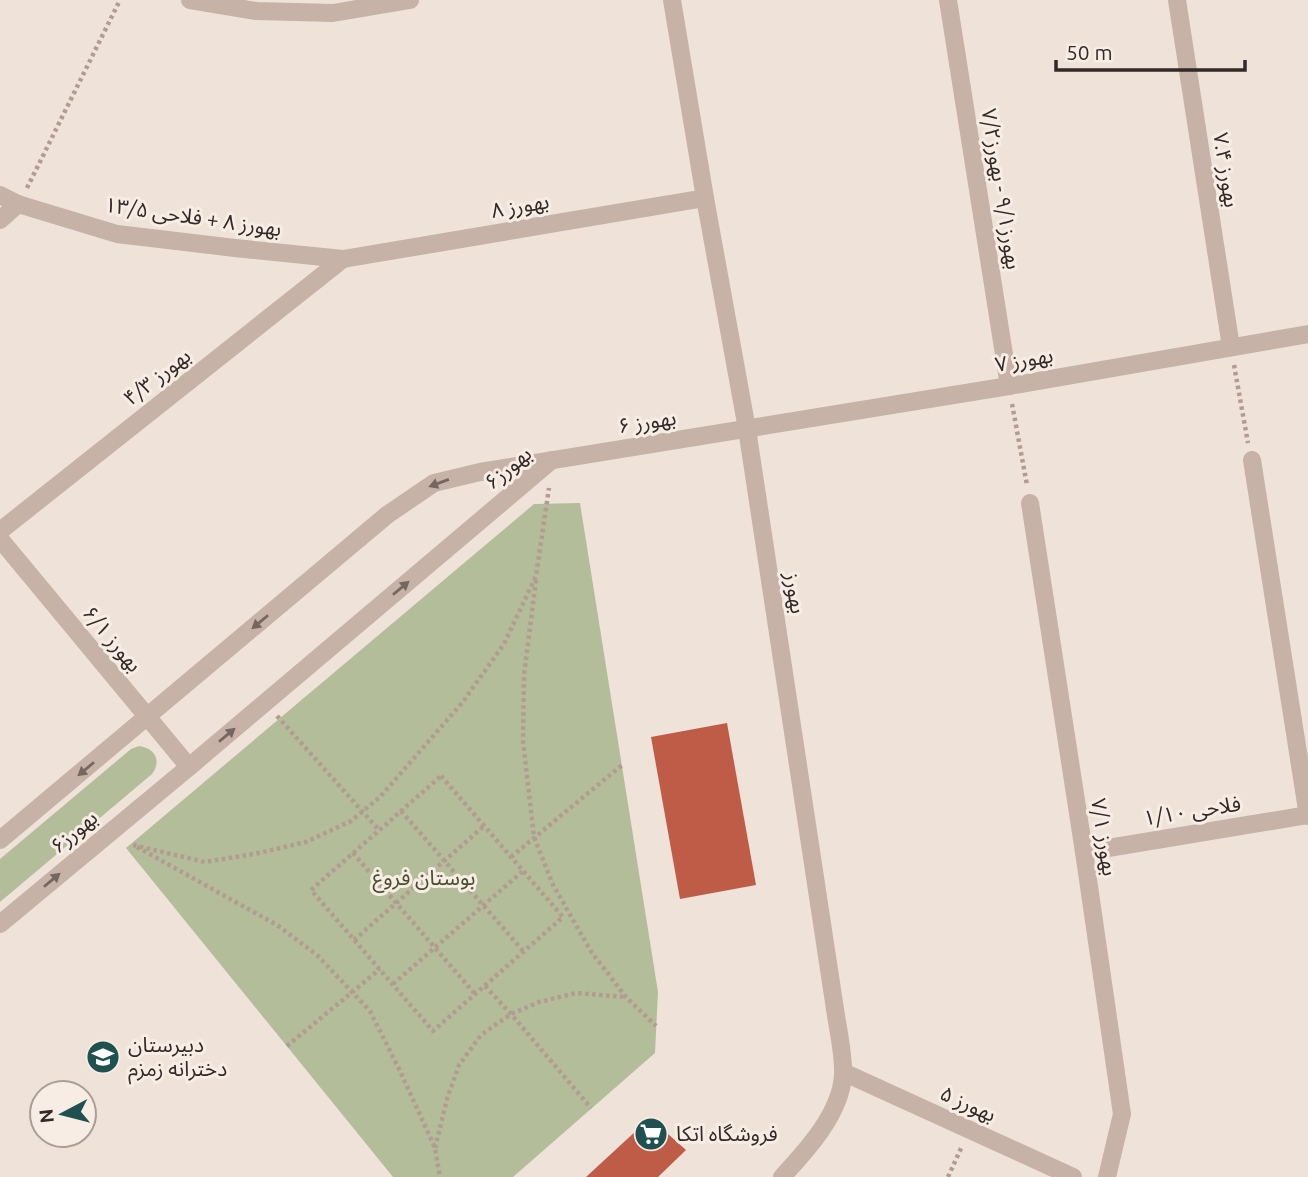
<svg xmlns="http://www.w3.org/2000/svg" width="1308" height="1177" font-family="Ubuntu,'Noto Sans Arabic',sans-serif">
  <rect width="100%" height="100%" fill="#efe3d9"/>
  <g fill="#b4bd9a">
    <polygon points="580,503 658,992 655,1053 513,1177 393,1177 126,848 534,504"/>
    <path d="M139 746C155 748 162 761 152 774L0 902V859L131 749Z"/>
  </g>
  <g fill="#be5c48">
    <polygon points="727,723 756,885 680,899 651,737"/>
    <polygon points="650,1118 686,1150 658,1177 586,1177"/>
  </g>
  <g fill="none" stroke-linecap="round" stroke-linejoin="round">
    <g stroke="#b29c90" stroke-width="4.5" stroke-dasharray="3.5 3.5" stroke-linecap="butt">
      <polyline points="27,188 120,0"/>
      <polyline points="1234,365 1248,443"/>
      <polyline points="1012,404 1027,485"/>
      <polyline points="536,580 524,675 523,741 534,837 553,885 592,953 626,997 656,1026"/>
      <polyline points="277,716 379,830"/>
      <polygon points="441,776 563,917 433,1031 311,890"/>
      <polyline points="401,811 524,952"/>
      <polyline points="133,845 205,862 254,854 306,842 351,821 380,797 462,703 504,644 536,576 549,488"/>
      <polyline points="137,847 277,925 317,955 370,1011 401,1073 435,1148 440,1177"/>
      <polyline points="353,853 475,994"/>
      <polyline points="511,857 622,765"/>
      <polyline points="354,940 484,826"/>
      <polyline points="393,984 523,871"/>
      <polyline points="485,986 511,1014 591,1108"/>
      <polyline points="287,1046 380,969"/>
      <polyline points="435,1148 447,1099 459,1065 481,1035 511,1014 539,1002 576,993 625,997"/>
      <polyline points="948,1177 962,1146"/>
    </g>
    <g stroke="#c6b2a6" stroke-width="18">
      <polyline points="190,0 256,11 333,13 410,0"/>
      <path d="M672 0 705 198 747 429 835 1009C838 1030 844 1055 843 1075 841 1113 807 1150 782 1177"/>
      <polyline points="948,0 1009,386"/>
      <polyline points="1177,0 1231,347"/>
      <polyline points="0,195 18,204 117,234 235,248 343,259 705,198"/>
      <polyline points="0,220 18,204"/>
      <polyline points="1252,460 1308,816"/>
      <polyline points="1030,503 1084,852 1122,1114 1107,1177"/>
      <polyline points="0,531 343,259"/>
      <polyline points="0,539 189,767"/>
      <polyline points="0,840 387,515 434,483 480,472 1009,386 1308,334"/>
      <polyline points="1084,852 1308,815"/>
      <polyline points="0,924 189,767 552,460"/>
      <polyline points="843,1072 1073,1177"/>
    </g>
  </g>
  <defs><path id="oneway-solid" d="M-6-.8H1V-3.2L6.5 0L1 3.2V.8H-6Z" transform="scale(1.75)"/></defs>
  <g fill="#756760">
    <use href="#oneway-solid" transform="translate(439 483) rotate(160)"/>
    <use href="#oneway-solid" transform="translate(401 588) rotate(-40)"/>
    <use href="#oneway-solid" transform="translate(260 622) rotate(140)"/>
    <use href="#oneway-solid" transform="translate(227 735) rotate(-40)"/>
    <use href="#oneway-solid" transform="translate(86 769) rotate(140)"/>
    <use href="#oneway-solid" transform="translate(52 880) rotate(-40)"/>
  </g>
  <defs>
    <symbol id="school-disc" viewBox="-11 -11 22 22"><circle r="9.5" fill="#1f5151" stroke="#f7ede4"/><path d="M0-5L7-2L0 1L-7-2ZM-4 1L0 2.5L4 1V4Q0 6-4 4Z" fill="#fff"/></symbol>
    <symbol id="supermarket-disc" viewBox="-11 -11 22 22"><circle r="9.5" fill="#1f5151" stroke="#f7ede4"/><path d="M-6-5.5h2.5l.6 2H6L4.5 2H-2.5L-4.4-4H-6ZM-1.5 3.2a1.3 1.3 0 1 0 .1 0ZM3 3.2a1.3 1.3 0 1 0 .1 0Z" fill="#fff"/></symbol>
  </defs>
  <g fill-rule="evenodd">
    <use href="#school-disc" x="84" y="1038" width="38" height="38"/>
    <use href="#supermarket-disc" x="632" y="1115" width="38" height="38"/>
  </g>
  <g text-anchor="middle" stroke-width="6" stroke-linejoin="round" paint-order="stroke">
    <g font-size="21" fill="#332926" stroke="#f7ede4">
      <text transform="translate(1226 170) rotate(81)" y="7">بهورز ۷.۴</text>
      <text transform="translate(1001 189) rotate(81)" y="7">بهورز۹/۱ - بهورز۷/۲</text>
      <text transform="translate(520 206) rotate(-10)" y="7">بهورز ۸</text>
      <text transform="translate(193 217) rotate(8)" y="7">بهورز ۸ + فلاحی ۱۳/۵</text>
      <text transform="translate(1024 360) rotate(-10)" y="7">بهورز ۷</text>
      <text transform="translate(157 377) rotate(-38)" y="7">بهورز ۴/۳</text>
      <text transform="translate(647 422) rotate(-9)" y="7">بهورز ۶</text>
      <text transform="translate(508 468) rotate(-40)" y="7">بهورز۶</text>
      <text transform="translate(795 593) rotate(81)" y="7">بهورز</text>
      <text transform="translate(112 639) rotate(50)" y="7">بهورز ۶/۱</text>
      <text transform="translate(1192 811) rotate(-9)" y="7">فلاحی ۱/۱۰</text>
      <text transform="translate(74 832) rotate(-40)" y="7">بهورز۶</text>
      <text transform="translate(1104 837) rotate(81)" y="7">بهورز ۷/۱</text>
      <text transform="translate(968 1104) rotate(24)" y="7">بهورز ۵</text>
    </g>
    <g font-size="21" fill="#454f2c" stroke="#f7ede4">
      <text x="424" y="885">بوستان فروغ</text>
    </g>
    <g font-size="21" fill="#332926" stroke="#f7ede4" text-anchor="start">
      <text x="128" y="1052">دبیرستان<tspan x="128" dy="24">دخترانه زمزم</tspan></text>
      <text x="676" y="1141">فروشگاه اتکا</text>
    </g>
  </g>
  <g transform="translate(63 1114) rotate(263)"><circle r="33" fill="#f7ede4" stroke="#a99f98" stroke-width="2"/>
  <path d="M0-5L12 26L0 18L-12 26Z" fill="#1f5151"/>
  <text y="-10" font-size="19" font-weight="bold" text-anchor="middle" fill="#332926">N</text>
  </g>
  <path d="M1056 60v10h189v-10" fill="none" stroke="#332926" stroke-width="3.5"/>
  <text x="1066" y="60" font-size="21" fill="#332926" stroke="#f7ede4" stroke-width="5" paint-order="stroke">50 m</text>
</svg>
